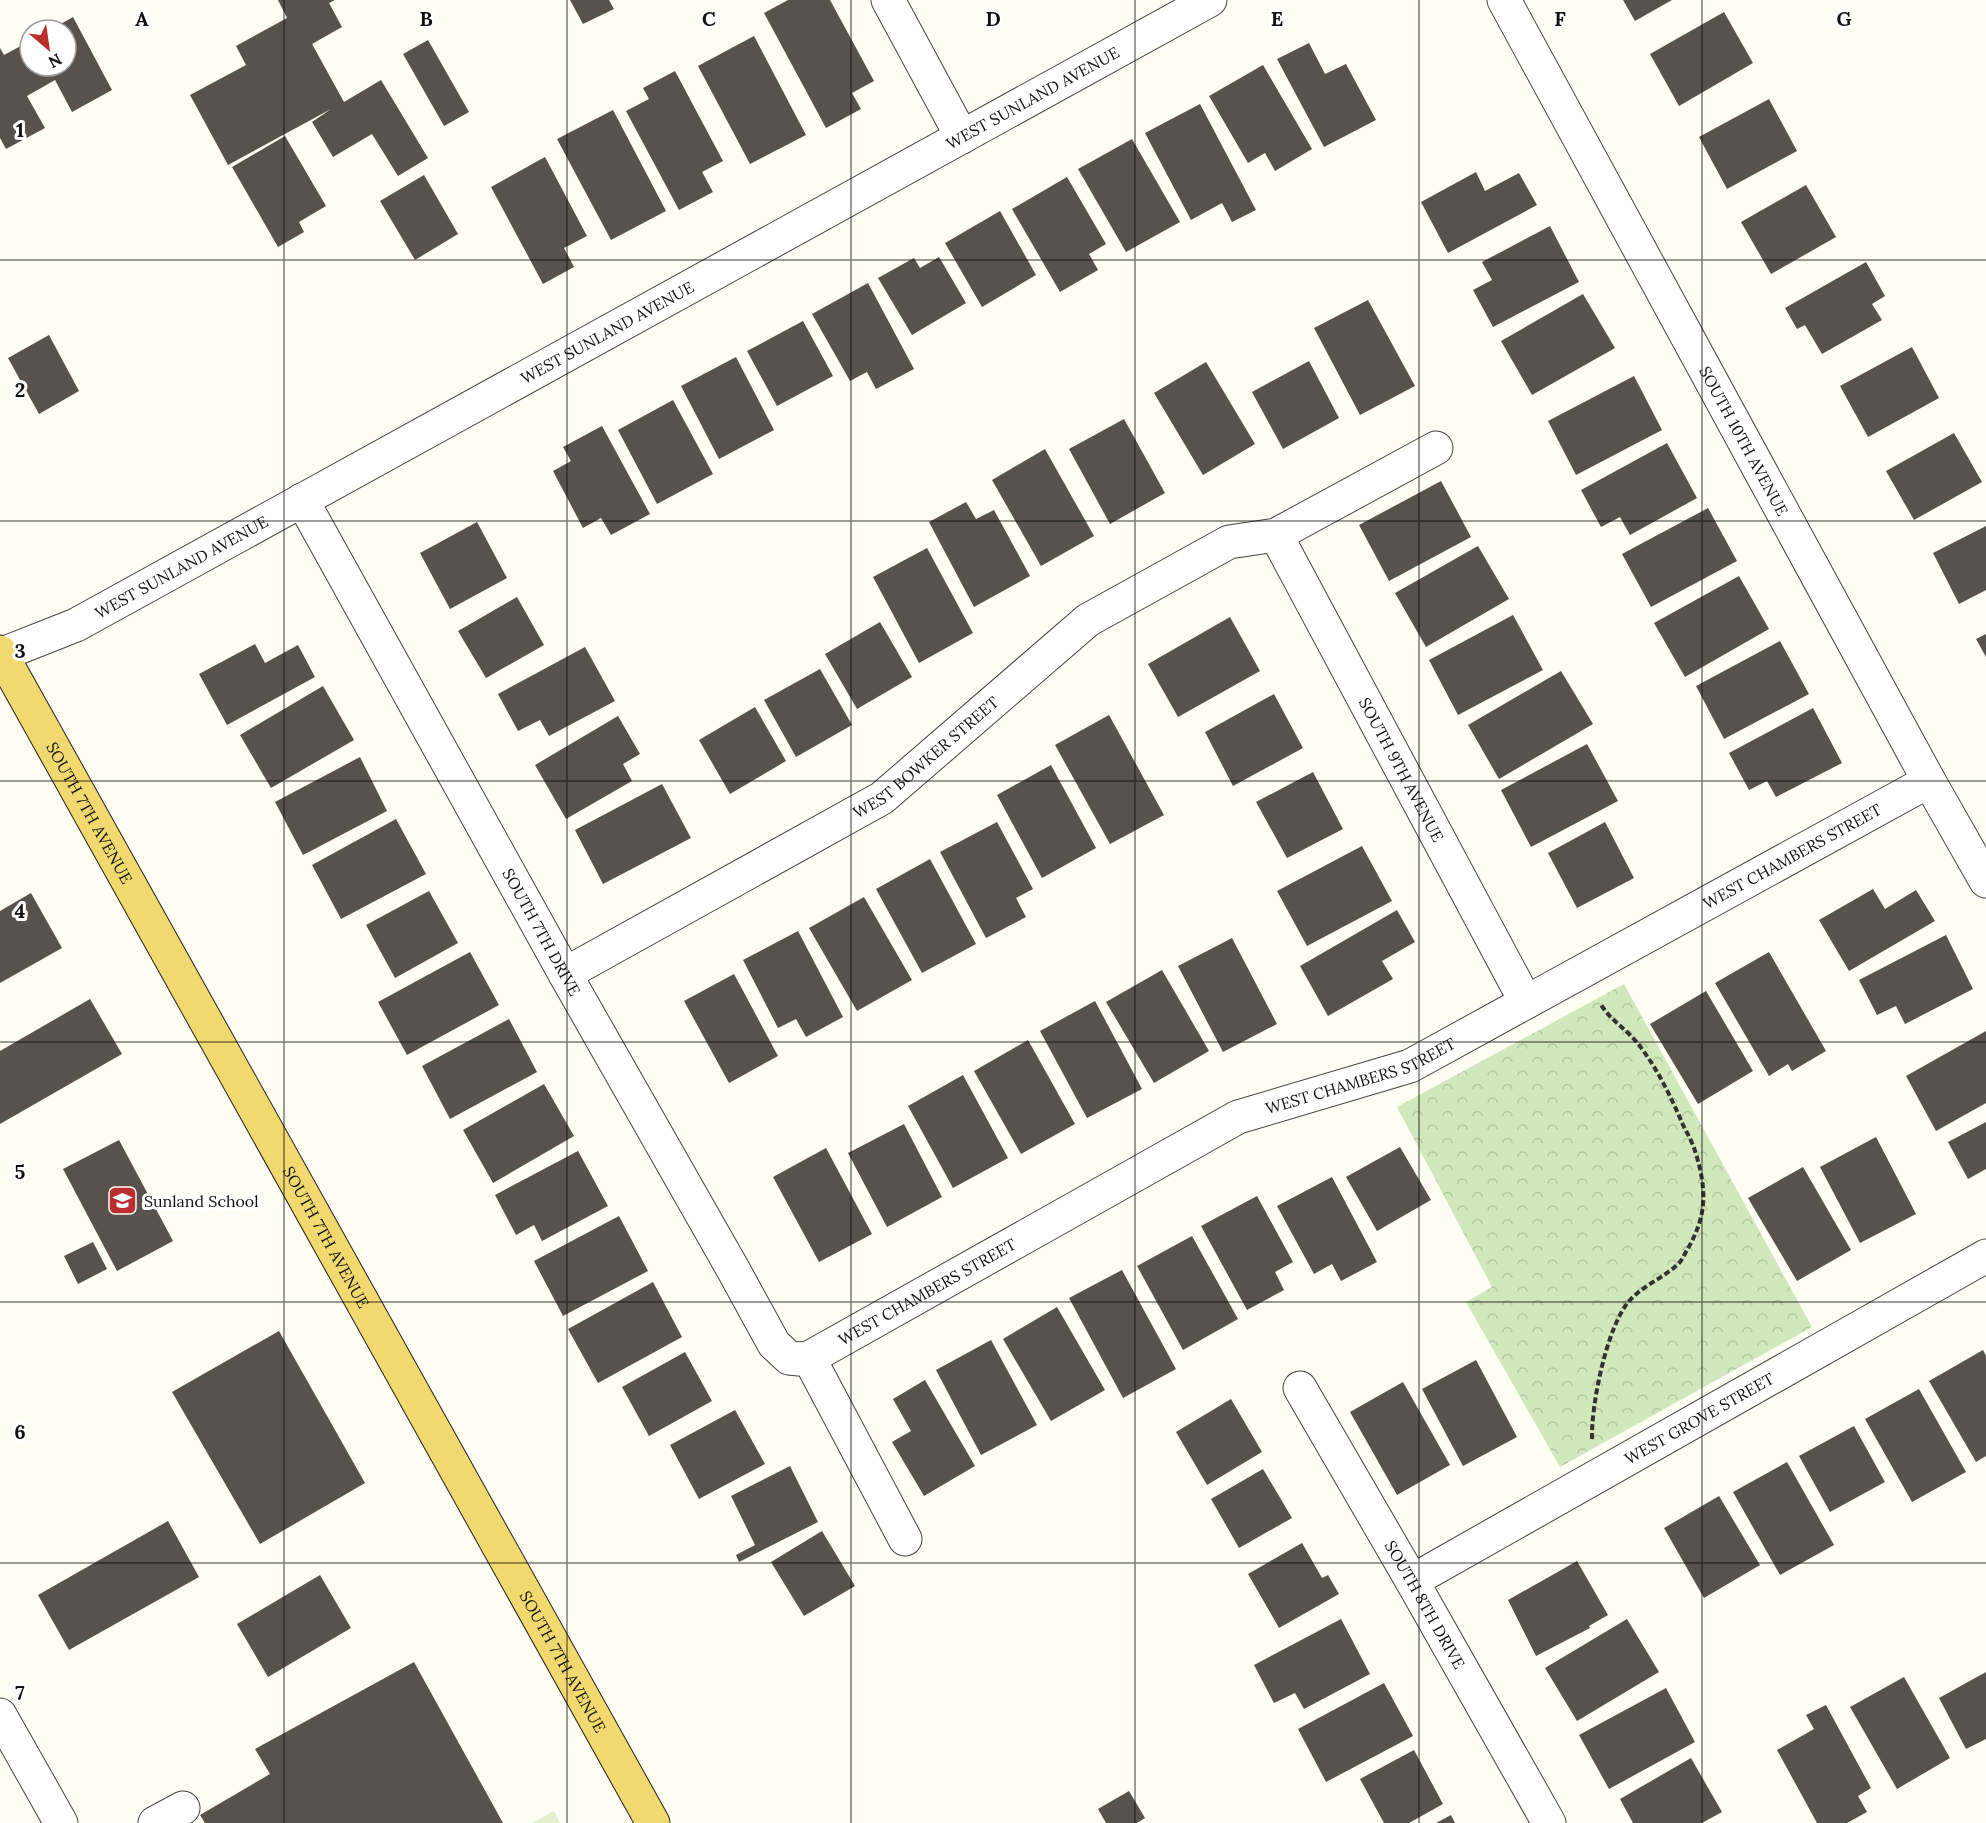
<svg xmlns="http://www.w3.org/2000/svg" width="1986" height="1823" font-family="Lora,serif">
  <defs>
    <pattern id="park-crowns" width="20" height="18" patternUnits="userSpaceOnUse" patternTransform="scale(1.5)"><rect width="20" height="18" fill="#d1e8bd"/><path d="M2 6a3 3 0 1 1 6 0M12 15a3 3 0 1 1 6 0" fill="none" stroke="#b2c6a1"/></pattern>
  </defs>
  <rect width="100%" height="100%" fill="#fefdf3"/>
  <polygon fill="url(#park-crowns)" points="1624,984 1812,1327 1560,1467 1466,1302 1492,1287 1397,1107"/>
  <polygon fill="#e2f0cf" points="554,1811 560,1823 532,1823"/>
  <g fill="#58514c">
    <polygon points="278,0 335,0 329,3 342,27 312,44 344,102 381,80 428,158 398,176 372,134 333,157 312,122 331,109 228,165 190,95 246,65 236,46 287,18"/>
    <polygon points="570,0 609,0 614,9 583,24"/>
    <polygon points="788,0 830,0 874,81 852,93 861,109 826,128 764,13"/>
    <polygon points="1623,0 1672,0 1635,21"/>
    <polygon points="1724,12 1753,63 1679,106 1650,54"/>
    <polygon points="73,17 112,90 72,112 55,80 27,96 45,128 6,149 0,138 0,48 4,55 30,41 30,66 66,66 66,30 50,30"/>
    <polygon points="754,36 806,135 750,164 698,66"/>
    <polygon points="428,40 469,112 444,126 403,54"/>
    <polygon points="1309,43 1325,74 1346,64 1376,120 1324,147 1277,59"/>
    <polygon points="1263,65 1312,149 1275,171 1265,153 1248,163 1209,96"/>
    <polygon points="675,71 723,161 702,172 713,192 679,210 626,111 649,99 643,88"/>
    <polygon points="1769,99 1797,151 1727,189 1699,137"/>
    <polygon points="1200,104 1256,210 1232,222 1222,203 1191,220 1145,133"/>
    <polygon points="613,110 666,211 611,240 557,139"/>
    <polygon points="285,136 326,206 299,222 304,232 278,247 232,167"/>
    <polygon points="1132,139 1180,222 1126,252 1078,169"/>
    <polygon points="545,157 587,236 564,248 574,267 543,284 491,187"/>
    <polygon points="1476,172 1485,191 1519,173 1537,205 1448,253 1421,202"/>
    <polygon points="424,175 458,234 415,260 380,201"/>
    <polygon points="1067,177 1106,244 1089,254 1098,270 1060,292 1012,209"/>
    <polygon points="1806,185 1836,237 1771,274 1741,222"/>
    <polygon points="1000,211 1036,275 982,307 945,243"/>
    <polygon points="1550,226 1579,282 1493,327 1473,290 1492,280 1482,262"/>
    <polygon points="939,257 966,303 912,335 878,278 914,258 920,268"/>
    <polygon points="1866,262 1885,296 1872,304 1882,320 1822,354 1805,325 1797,329 1785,308"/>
    <polygon points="868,283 914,369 876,389 867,372 850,381 812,314"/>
    <polygon points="1583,294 1615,348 1532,395 1501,341"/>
    <polygon points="1368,300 1415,386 1360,415 1314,328"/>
    <polygon points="803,321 833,376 777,406 747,351"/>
    <polygon points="49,335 79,391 39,414 8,358"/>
    <polygon points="1912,347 1939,398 1868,437 1840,386"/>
    <polygon points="736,357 774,430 719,459 681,386"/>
    <polygon points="1309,361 1339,418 1283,449 1252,392"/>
    <polygon points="1206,362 1255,444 1203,475 1154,393"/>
    <polygon points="1634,376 1662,430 1576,475 1548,421"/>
    <polygon points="673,400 713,474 657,504 618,430"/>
    <polygon points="1124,419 1165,493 1110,524 1069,449"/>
    <polygon points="602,426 650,514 611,535 601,518 583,528 553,471 571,461 563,447"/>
    <polygon points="1954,433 1982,482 1914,520 1886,471"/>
    <polygon points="1667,443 1697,498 1630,535 1620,517 1601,527 1581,490"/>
    <polygon points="1045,449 1094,536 1041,566 992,480"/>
    <polygon points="1441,481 1471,537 1389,581 1359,525"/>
    <polygon points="966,502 976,519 994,510 1030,576 974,607 929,522"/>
    <polygon points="1708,508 1737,561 1651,607 1622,554"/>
    <polygon points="477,522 507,578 450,609 420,553"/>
    <polygon points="1986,526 1986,590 1959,604 1933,553"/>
    <polygon points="1478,546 1509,599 1426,647 1395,593"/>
    <polygon points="927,548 973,633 919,663 873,577"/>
    <polygon points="1739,576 1769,629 1685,677 1654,623"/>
    <polygon points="517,597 544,645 486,678 458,631"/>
    <polygon points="1513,615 1543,670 1458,715 1429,660"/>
    <polygon points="1230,617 1260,671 1178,717 1148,664"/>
    <polygon points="880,622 912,677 857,709 825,654"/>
    <polygon points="1986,634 1986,657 1976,639"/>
    <polygon points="1780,641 1809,694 1724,739 1696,686"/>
    <polygon points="255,644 265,663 298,645 315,677 227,725 199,674"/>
    <polygon points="585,647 615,701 549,736 540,720 518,731 498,694"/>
    <polygon points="820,669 852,725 796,757 764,700"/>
    <polygon points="1561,671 1593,724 1499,779 1468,725"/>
    <polygon points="323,686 354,740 271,788 240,735"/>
    <polygon points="1274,694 1303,748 1233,786 1205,732"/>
    <polygon points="755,707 786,761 730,794 699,740"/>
    <polygon points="1813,708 1842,763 1776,797 1767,781 1749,790 1729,753"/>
    <polygon points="1109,715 1164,815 1110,844 1055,745"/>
    <polygon points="618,716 640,754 623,764 632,781 566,819 535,765"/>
    <polygon points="1587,744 1618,801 1531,847 1501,790"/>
    <polygon points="360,757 387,811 303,855 275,802"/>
    <polygon points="1051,765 1096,848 1042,878 997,795"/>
    <polygon points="1313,772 1343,829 1287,858 1256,802"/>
    <polygon points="662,784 691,838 603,884 575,830"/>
    <polygon points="396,819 426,874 341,919 312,865"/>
    <polygon points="997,822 1033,889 1016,898 1026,917 986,938 940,852"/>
    <polygon points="1605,822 1634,878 1577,908 1548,853"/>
    <polygon points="1362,846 1392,901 1307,946 1277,891"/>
    <polygon points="930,859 976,944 922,973 876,889"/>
    <polygon points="1873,889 1885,909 1916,890 1935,921 1849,971 1819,920"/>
    <polygon points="429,891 458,943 395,978 366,925"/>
    <polygon points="31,893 62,948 0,983 0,911"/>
    <polygon points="864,897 912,980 857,1011 809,928"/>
    <polygon points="1397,910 1415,942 1382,961 1393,979 1328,1016 1300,966"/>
    <polygon points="798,931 843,1017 806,1037 796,1019 778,1028 743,960"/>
    <polygon points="1946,935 1973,989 1905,1024 1896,1006 1877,1015 1859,980"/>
    <polygon points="1232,938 1277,1024 1223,1052 1178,966"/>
    <polygon points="470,952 499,1005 407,1055 378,1002"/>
    <polygon points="1769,952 1826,1051 1792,1071 1788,1064 1769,1076 1715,983"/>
    <polygon points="1162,970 1209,1051 1154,1083 1106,1002"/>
    <polygon points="734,974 778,1056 729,1083 684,1001"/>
    <polygon points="1706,991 1753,1071 1698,1104 1650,1024"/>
    <polygon points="90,999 122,1054 0,1124 0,1051"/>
    <polygon points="1095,1001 1142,1089 1087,1118 1040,1031"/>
    <polygon points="509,1019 537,1072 450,1119 422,1066"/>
    <polygon points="1986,1031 1986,1103 1936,1131 1906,1076"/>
    <polygon points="1028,1040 1075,1124 1021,1154 974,1071"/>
    <polygon points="963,1075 1008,1158 953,1188 908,1106"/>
    <polygon points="544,1084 574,1136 493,1183 463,1130"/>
    <polygon points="1986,1122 1986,1169 1968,1179 1948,1142"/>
    <polygon points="904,1124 942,1197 887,1227 848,1153"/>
    <polygon points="1876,1137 1916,1214 1860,1243 1820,1167"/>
    <polygon points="119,1140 173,1241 117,1271 63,1169"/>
    <polygon points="1400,1147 1431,1200 1377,1231 1346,1177"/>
    <polygon points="826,1148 872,1234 819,1262 773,1177"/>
    <polygon points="578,1151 608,1206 542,1241 534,1225 516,1235 495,1195"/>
    <polygon points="1803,1167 1851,1250 1797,1281 1748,1198"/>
    <polygon points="1332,1177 1377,1262 1341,1281 1332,1264 1314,1274 1277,1206"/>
    <polygon points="1257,1196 1293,1262 1275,1272 1284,1290 1247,1310 1201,1226"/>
    <polygon points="619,1216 648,1271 563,1316 534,1261"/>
    <polygon points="1192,1236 1238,1319 1183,1350 1137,1266"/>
    <polygon points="93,1242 107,1269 78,1284 64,1256"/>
    <polygon points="1122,1270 1176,1369 1123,1398 1069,1298"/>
    <polygon points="653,1282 682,1337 598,1383 568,1329"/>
    <polygon points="1057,1307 1105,1390 1051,1421 1003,1339"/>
    <polygon points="279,1331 365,1483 260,1544 172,1392"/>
    <polygon points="991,1340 1037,1425 981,1455 936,1370"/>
    <polygon points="1983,1350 1986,1356 1986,1456 1976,1462 1929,1381"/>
    <polygon points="685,1352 712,1401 649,1436 622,1387"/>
    <polygon points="1476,1360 1517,1437 1463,1466 1422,1389"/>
    <polygon points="925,1380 975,1466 924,1496 892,1442 911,1431 893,1399"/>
    <polygon points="1403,1382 1450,1465 1397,1495 1350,1412"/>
    <polygon points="1919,1389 1966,1472 1912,1502 1865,1419"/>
    <polygon points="1231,1399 1262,1452 1207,1485 1176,1432"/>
    <polygon points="735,1410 765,1464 699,1499 670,1445"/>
    <polygon points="1854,1426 1885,1482 1830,1512 1799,1456"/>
    <polygon points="1787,1462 1834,1545 1780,1575 1733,1492"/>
    <polygon points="790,1466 818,1522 739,1562 736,1555 755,1545 731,1496"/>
    <polygon points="1263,1469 1292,1518 1239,1548 1211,1499"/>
    <polygon points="1719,1496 1760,1565 1704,1598 1664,1528"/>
    <polygon points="168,1521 199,1577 69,1650 38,1595"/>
    <polygon points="822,1531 855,1586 804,1616 771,1562"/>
    <polygon points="1302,1543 1322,1578 1328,1575 1339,1594 1279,1628 1248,1574"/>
    <polygon points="1577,1561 1608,1615 1589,1626 1590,1628 1536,1656 1508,1600"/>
    <polygon points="320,1575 351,1628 268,1677 237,1624"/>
    <polygon points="1341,1619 1370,1674 1304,1709 1295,1693 1274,1703 1254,1665"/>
    <polygon points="1627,1619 1659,1672 1577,1721 1545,1668"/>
    <polygon points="414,1662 503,1823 205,1823 200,1815 270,1774 255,1749"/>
    <polygon points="1986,1672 1986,1739 1966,1749 1939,1698"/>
    <polygon points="1904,1677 1950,1758 1897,1789 1850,1707"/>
    <polygon points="1384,1683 1413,1736 1326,1782 1298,1729"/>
    <polygon points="1666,1688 1695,1742 1609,1789 1579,1735"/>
    <polygon points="1826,1705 1871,1788 1858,1796 1867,1812 1847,1823 1817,1823 1777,1750 1814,1729 1806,1715"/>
    <polygon points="1414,1750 1443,1804 1409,1823 1384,1823 1360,1779"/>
    <polygon points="1691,1758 1722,1812 1702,1823 1633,1823 1620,1799"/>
    <polygon points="1129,1791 1145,1818 1137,1823 1106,1823 1098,1809"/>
    <polygon points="1451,1815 1455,1823 1436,1823"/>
  </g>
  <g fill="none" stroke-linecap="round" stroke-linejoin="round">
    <defs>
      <g id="minor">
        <polyline points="888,0 962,137"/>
        <path id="s1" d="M1504 0 1929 781 1986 881"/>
        <path id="s2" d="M302 500 565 974 734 1271 774 1344 789 1358 799 1359 809 1358 1238 1117 1410 1066 1929 781"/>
        <path id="s3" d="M1276 535 1526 1002"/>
        <path id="s4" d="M0 655 76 625 1210 0"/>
        <path id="s5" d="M565 974 882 798 1088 620 1229 542 1276 535 1436 448"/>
        <polyline points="809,1358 905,1539"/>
        <path id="s6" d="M1300 1388 1412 1581 1549 1823"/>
        <path id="s7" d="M1412 1581 1986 1256"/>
        <polyline points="0,1715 61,1823"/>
        <polyline points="155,1823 183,1808"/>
      </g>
      <g id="major">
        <path id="s8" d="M0 652 653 1823"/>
      </g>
    </defs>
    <use href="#minor" stroke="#434343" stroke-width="35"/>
    <use href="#major" stroke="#212121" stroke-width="35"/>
    <path stroke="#323232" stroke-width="4" stroke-dasharray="6 3" stroke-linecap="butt" d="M1592 1439C1591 1405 1607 1325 1630 1300 1644 1285 1663 1278 1677 1265 1682 1261 1684 1255 1687 1250 1707 1216 1707 1191 1696 1154 1693 1144 1688 1134 1683 1125 1672 1099 1659 1072 1642 1049 1629 1030 1611 1022 1600 1003"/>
    <use href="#minor" stroke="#fff" stroke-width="33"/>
    <use href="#major" stroke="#f2d96f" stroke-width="33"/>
  </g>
  <path fill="none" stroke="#101010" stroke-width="1.5" stroke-opacity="0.55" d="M284 0V1823M567 0V1823M851 0V1823M1135 0V1823M1419 0V1823M1702 0V1823M0 260H1986M0 521H1986M0 781H1986M0 1042H1986M0 1302H1986M0 1563H1986"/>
  <defs>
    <symbol id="school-square" viewBox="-11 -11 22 22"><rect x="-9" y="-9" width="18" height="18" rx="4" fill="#ba2e2d" stroke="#fff"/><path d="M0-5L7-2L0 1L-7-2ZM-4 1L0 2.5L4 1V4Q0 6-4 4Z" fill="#fff"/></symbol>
  </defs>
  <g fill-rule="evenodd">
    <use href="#school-square" x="106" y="1184" width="33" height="33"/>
  </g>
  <g text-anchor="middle" stroke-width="6" stroke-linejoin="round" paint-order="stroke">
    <g font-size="16" fill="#101010" stroke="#fff">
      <text dy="6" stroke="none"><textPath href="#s4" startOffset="1174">WEST SUNLAND AVENUE</textPath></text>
      <text dy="6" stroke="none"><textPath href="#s4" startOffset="688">WEST SUNLAND AVENUE</textPath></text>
      <text dy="6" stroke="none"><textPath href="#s1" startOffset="502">SOUTH 10TH AVENUE</textPath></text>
      <text dy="6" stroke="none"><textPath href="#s4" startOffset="202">WEST SUNLAND AVENUE</textPath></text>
      <text dy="6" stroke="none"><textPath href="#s5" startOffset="422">WEST BOWKER STREET</textPath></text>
      <text dy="6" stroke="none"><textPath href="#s3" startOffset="266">SOUTH 9TH AVENUE</textPath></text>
      <text dy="6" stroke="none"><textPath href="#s8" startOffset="184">SOUTH 7TH AVENUE</textPath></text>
      <text dy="6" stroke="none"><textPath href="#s2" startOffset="2115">WEST CHAMBERS STREET</textPath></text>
      <text dy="6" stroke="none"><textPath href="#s2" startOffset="494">SOUTH 7TH DRIVE</textPath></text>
      <text dy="6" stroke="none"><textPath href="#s2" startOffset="1629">WEST CHAMBERS STREET</textPath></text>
      <text dy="6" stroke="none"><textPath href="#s8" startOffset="670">SOUTH 7TH AVENUE</textPath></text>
      <text dy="6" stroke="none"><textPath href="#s2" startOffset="1143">WEST CHAMBERS STREET</textPath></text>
      <text dy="6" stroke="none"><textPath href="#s7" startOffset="330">WEST GROVE STREET</textPath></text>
      <text dy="6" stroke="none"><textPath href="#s6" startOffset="250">SOUTH 8TH DRIVE</textPath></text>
      <text dy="6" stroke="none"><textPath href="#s8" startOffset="1156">SOUTH 7TH AVENUE</textPath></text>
    </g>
    <g font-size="16" fill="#101010" stroke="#fff" text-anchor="start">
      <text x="144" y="1207">Sunland School</text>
    </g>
  </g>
  <g font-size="20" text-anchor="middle" font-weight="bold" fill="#101010" stroke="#fff" stroke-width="6" stroke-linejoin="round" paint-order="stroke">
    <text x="142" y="26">A</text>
    <text x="426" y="26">B</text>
    <text x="709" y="26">C</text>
    <text x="993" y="26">D</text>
    <text x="1277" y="26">E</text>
    <text x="1560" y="26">F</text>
    <text x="1844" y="26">G</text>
    <text x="20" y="137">1</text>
    <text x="20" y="397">2</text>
    <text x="20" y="658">3</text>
    <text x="20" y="918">4</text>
    <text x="20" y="1179">5</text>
    <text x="20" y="1439">6</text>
    <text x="20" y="1700">7</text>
  </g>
  <g transform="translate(48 48) rotate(151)"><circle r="28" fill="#ffffff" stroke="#9f9f9f" stroke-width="1.5"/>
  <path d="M0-4.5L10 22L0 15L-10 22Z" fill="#ba2e2d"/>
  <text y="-9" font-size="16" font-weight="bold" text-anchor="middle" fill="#101010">N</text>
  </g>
</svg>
